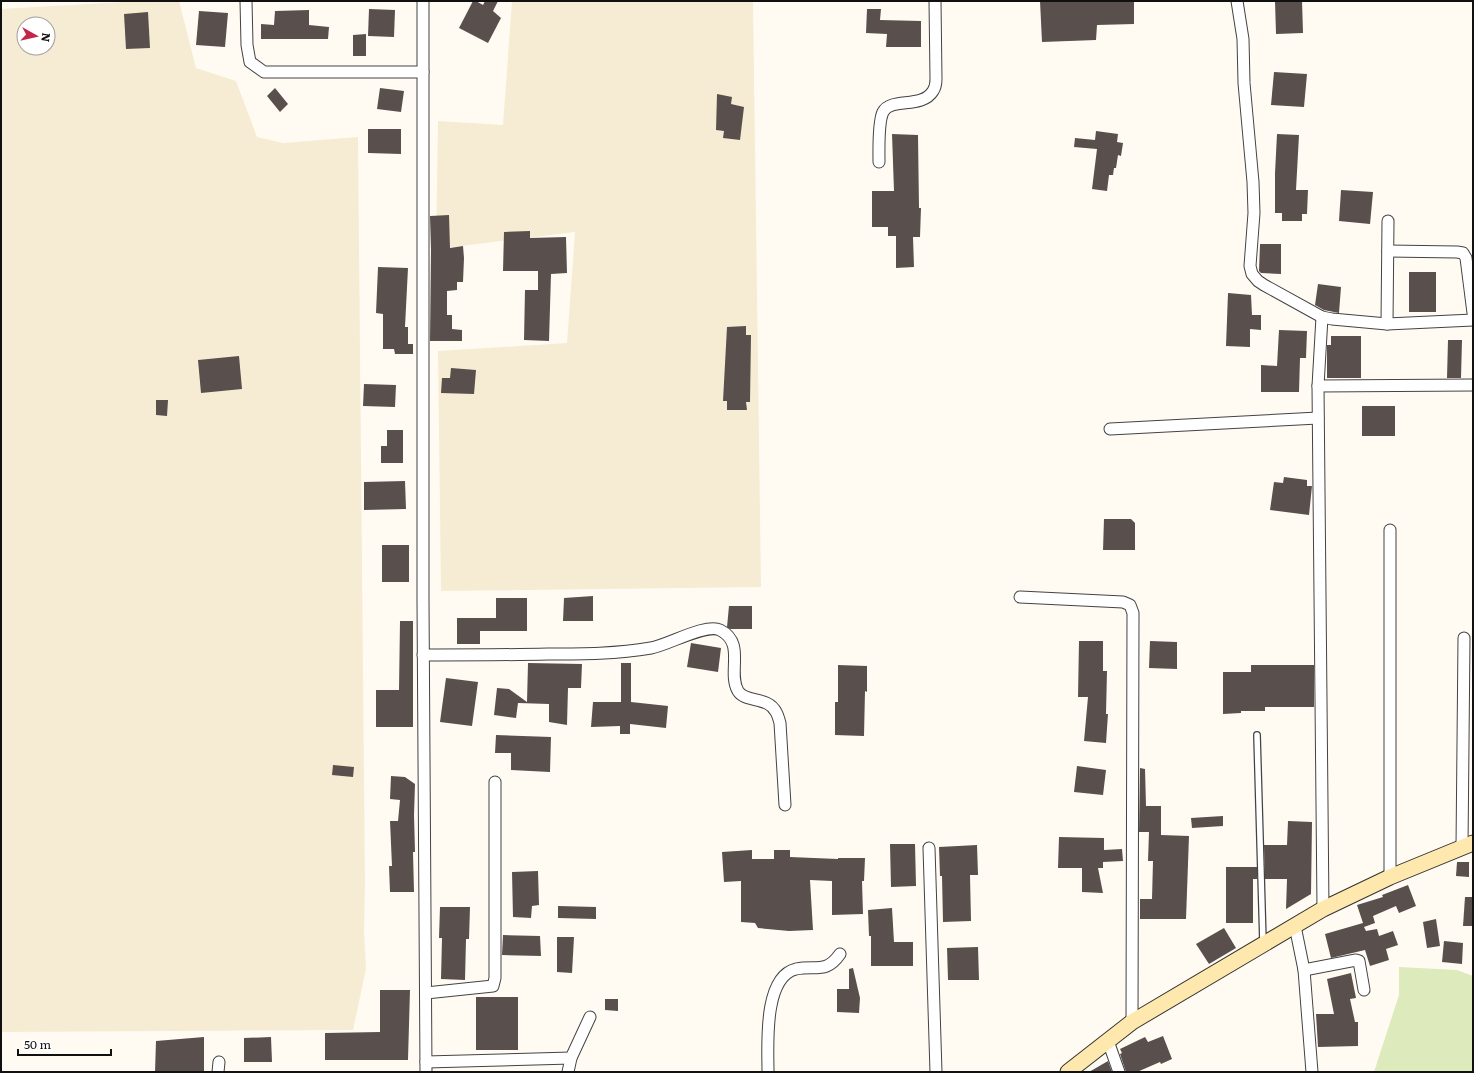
<svg xmlns="http://www.w3.org/2000/svg" width="1474" height="1073" font-family="Literata,serif">
  <rect width="100%" height="100%" fill="#fffbf3"/>
  <g fill="#f6ecd3" fill-rule="evenodd">
    <path d="M142 1H179L196 68 236 81 257 137 283 143 358 137 365 884 364 931 366 969 353 1030 1 1032V9ZM24 24H48V48H24Z"/>
    <polygon points="512,1 753,1 761,587 441,591 438,351 567,343 575,232 436,249 438,121 503,125"/>
  </g>
  <polygon fill="#dceabc" points="1399,967 1457,970 1473,976 1473,1072 1374,1072 1399,995"/>
  <g fill="#594f4c">
    <polygon points="473,1 476,1 483,5 485,1 498,1 493,11 501,18 488,43 459,28"/>
    <polygon points="1040,1 1134,1 1134,24 1097,25 1096,40 1042,42"/>
    <polygon points="1275,1 1302,1 1303,33 1276,34"/>
    <polygon points="369,9 395,10 394,37 368,36"/>
    <polygon points="867,9 881,9 880,20 921,21 921,47 886,47 887,34 866,33"/>
    <polygon points="309,10 309,25 329,27 328,39 261,39 261,24 274,25 275,11"/>
    <polygon points="199,11 228,13 225,47 196,45"/>
    <polygon points="148,12 150,48 126,49 124,14"/>
    <polygon points="366,34 366,56 353,56 353,35"/>
    <polygon points="1274,72 1307,74 1304,107 1271,105"/>
    <polygon points="275,88 288,104 280,112 267,96"/>
    <polygon points="380,88 404,91 401,112 377,109"/>
    <polygon points="717,94 732,97 731,104 744,107 740,140 723,138 724,131 716,130"/>
    <polygon points="368,129 401,129 401,154 368,153"/>
    <polygon points="1096,131 1118,134 1117,142 1123,143 1121,156 1118,155 1116,168 1114,168 1113,175 1109,175 1107,191 1092,189 1097,149 1074,147 1075,138 1095,140"/>
    <polygon points="892,134 918,135 919,208 921,208 920,237 913,237 914,267 896,268 896,236 888,236 888,227 872,227 872,191 894,191"/>
    <polygon points="1277,134 1299,135 1296,190 1308,190 1307,214 1302,214 1302,221 1282,221 1282,213 1275,213 1275,173"/>
    <polygon points="1341,190 1373,192 1370,224 1339,221"/>
    <polygon points="449,215 450,248 463,246 464,258 463,282 457,282 457,290 447,291 447,315 452,315 452,329 462,330 462,341 430,341 431,250 430,216"/>
    <polygon points="530,231 530,238 566,237 567,273 551,274 549,341 524,340 525,290 538,290 538,271 503,271 504,232"/>
    <polygon points="1260,244 1281,244 1281,274 1261,273 1259,271"/>
    <polygon points="378,267 408,268 405,327 408,327 408,344 413,344 413,354 395,354 394,349 383,349 383,314 376,313"/>
    <rect x="1409" y="272" width="27" height="40"/>
    <polygon points="1318,284 1341,287 1339,313 1324,310 1315,305"/>
    <polygon points="1228,293 1251,295 1252,315 1261,315 1261,330 1250,329 1250,347 1226,346"/>
    <polygon points="746,326 746,335 751,335 750,402 746,402 747,410 727,410 727,401 723,401 727,327"/>
    <polygon points="1279,330 1307,331 1306,358 1300,358 1299,392 1261,392 1261,365 1277,366"/>
    <polygon points="1331,336 1361,336 1361,378 1327,378 1327,345 1331,345"/>
    <polygon points="1448,340 1462,340 1461,378 1447,378"/>
    <polygon points="239,356 242,389 201,393 198,360"/>
    <polygon points="451,368 476,370 474,394 441,393 442,378 450,378"/>
    <polygon points="364,384 396,385 395,407 363,406"/>
    <polygon points="156,400 168,400 167,416 156,415"/>
    <rect x="1362" y="406" width="33" height="30"/>
    <polygon points="387,430 403,430 403,463 381,463 381,446 387,446"/>
    <polygon points="1284,477 1307,480 1307,486 1312,486 1309,515 1270,510 1274,482 1283,483"/>
    <polygon points="405,481 406,509 364,510 364,482"/>
    <polygon points="1104,519 1131,519 1135,523 1135,550 1103,550"/>
    <rect x="382" y="545" width="27" height="37"/>
    <polygon points="593,596 593,621 563,621 564,598"/>
    <polygon points="496,598 527,598 527,631 480,631 480,644 457,644 457,618 496,618"/>
    <polygon points="729,606 752,606 752,629 730,629 727,627"/>
    <polygon points="400,621 413,621 413,727 376,727 376,690 399,690"/>
    <polygon points="1079,641 1103,641 1103,671 1107,671 1106,714 1108,714 1106,743 1084,741 1088,697 1078,697"/>
    <polygon points="1150,641 1177,642 1177,669 1149,668"/>
    <polygon points="691,643 721,648 718,672 687,667"/>
    <polygon points="528,663 582,664 581,688 568,688 567,725 549,722 549,704 518,703 516,718 494,715 497,688 509,689 527,702"/>
    <polygon points="621,663 631,663 631,702 668,706 666,728 630,724 630,734 620,734 620,726 591,727 593,702 621,702"/>
    <polygon points="838,665 867,666 867,692 865,691 864,736 835,735 835,702 838,702"/>
    <polygon points="1251,665 1314,665 1314,707 1265,707 1265,711 1241,711 1241,713 1223,714 1223,672 1251,672"/>
    <polygon points="446,678 478,682 472,726 440,722"/>
    <polygon points="496,735 551,737 550,772 511,770 511,753 495,753"/>
    <polygon points="333,765 354,767 353,777 332,775"/>
    <polygon points="1077,766 1106,770 1103,795 1074,792"/>
    <polygon points="1140,768 1145,769 1146,806 1161,806 1161,835 1189,836 1186,919 1140,919 1140,899 1152,899 1153,861 1148,861 1149,832 1139,832"/>
    <polygon points="391,776 405,777 415,784 414,815 415,852 413,852 414,892 390,892 389,866 392,866 390,821 398,821 400,800 390,799"/>
    <polygon points="1223,816 1223,826 1192,828 1191,818"/>
    <polygon points="1288,821 1312,822 1311,894 1286,909 1287,879 1265,879 1264,845 1287,845"/>
    <polygon points="1059,837 1104,838 1104,850 1122,849 1123,861 1103,862 1103,868 1098,868 1103,893 1082,892 1082,868 1058,868"/>
    <polygon points="890,844 915,844 916,886 891,887"/>
    <polygon points="977,845 978,875 970,875 971,921 943,922 942,876 940,876 939,847"/>
    <polygon points="752,850 752,859 774,859 774,850 790,850 790,857 838,859 838,858 865,858 864,881 862,881 863,914 832,915 832,881 810,880 813,930 789,931 758,928 755,923 741,922 741,881 724,882 722,852"/>
    <polygon points="1457,862 1469,862 1469,877 1456,876"/>
    <polygon points="1226,867 1257,867 1257,879 1253,879 1253,923 1226,923"/>
    <polygon points="538,871 539,905 532,906 531,918 513,917 512,872"/>
    <polygon points="1408,885 1416,906 1399,913 1396,906 1373,916 1375,923 1364,927 1366,931 1377,929 1379,936 1393,931 1398,945 1386,949 1389,960 1370,966 1365,950 1331,958 1325,934 1363,923 1357,905 1383,897 1382,895"/>
    <polygon points="1465,897 1473,897 1473,926 1463,926"/>
    <polygon points="558,906 596,907 596,919 558,918"/>
    <polygon points="440,907 470,907 469,939 466,939 465,980 441,979 442,938 439,938"/>
    <polygon points="892,908 894,942 913,942 913,966 871,966 871,936 869,936 868,910"/>
    <polygon points="1436,919 1440,946 1427,948 1423,922"/>
    <polygon points="1224,928 1236,948 1209,964 1196,944"/>
    <polygon points="503,935 540,936 541,956 502,955"/>
    <polygon points="557,937 574,937 572,973 557,972"/>
    <polygon points="1444,941 1463,943 1462,964 1442,962"/>
    <polygon points="978,947 979,980 948,980 947,948"/>
    <polygon points="853,968 860,998 859,1013 837,1012 837,989 849,989 849,969"/>
    <polygon points="1351,973 1356,998 1350,999 1355,1022 1358,1022 1358,1046 1318,1047 1316,1014 1334,1014 1327,979"/>
    <polygon points="380,990 410,990 408,1060 325,1060 325,1033 380,1032"/>
    <rect x="476" y="997" width="42" height="53"/>
    <polygon points="605,999 618,999 618,1011 605,1010"/>
    <polygon points="1163,1036 1172,1059 1161,1064 1160,1062 1137,1072 1126,1072 1120,1054 1122,1053 1120,1049 1145,1037 1148,1042"/>
    <polygon points="204,1037 204,1072 155,1072 156,1041"/>
    <polygon points="271,1037 272,1062 244,1062 244,1038"/>
    <polygon points="1108,1061 1112,1072 1089,1072"/>
  </g>
  <g fill="none" stroke-linecap="round" stroke-linejoin="round">
    <defs>
      <polyline id="lane" points="1257,735 1263,943"/>
      <g id="street">
        <polyline points="246,1 247,45 250,62 264,72 423,72"/>
        <polyline points="423,1 423,601 426,1072"/>
        <polyline points="1237,1 1243,39 1244,83 1253,182 1254,213 1250,266 1252,274 1258,281 1264,285 1322,317 1332,319 1387,324 1473,320"/>
        <path d="M879 162C879 150 878 122 883 112 891 97 922 109 933 91 935 88 936 83 936 79L935 1"/>
        <polyline points="1388,251 1457,252 1463,253 1466,258 1473,313"/>
        <polyline points="1322,317 1318,386 1473,385"/>
        <polyline points="1387,324 1388,221"/>
        <polyline points="1318,386 1323,909"/>
        <polyline points="1110,429 1318,418"/>
        <polyline points="1020,597 1123,602 1130,605 1133,613 1132,1022"/>
        <path d="M423 655C465 655 506 655 548 654 582 654 617 654 651 648 668 645 706 623 720 630 746 643 727 672 738 691 745 703 768 696 776 712 778 715 779 720 780 723L785 805"/>
        <polyline points="929,848 936,1072"/>
        <polyline points="1462,848 1464,638"/>
        <polyline points="1390,877 1390,530"/>
        <polyline points="1295,926 1304,970 1312,1072"/>
        <polyline points="1304,970 1356,960 1359,961 1364,990"/>
        <polyline points="426,993 493,986 495,978 495,782"/>
        <polyline points="1108,1041 1119,1072"/>
        <polyline points="426,1062 571,1058"/>
        <polyline points="218,1072 219,1062"/>
        <polyline points="568,1072 571,1058 590,1017"/>
        <path d="M768 1072C768 1046 763 977 796 969 816 965 826 974 840 954"/>
      </g>
      <polyline id="secondary" points="1068,1072 1132,1022 1323,909 1390,877 1473,843"/>
    </defs>
    <use href="#lane" stroke="#434343" stroke-width="8"/>
    <use href="#street" stroke="#434343" stroke-width="13"/>
    <use href="#secondary" stroke="#323232" stroke-width="17"/>
    <use href="#lane" stroke="#fff" stroke-width="5.5"/>
    <use href="#street" stroke="#fff" stroke-width="11"/>
    <use href="#secondary" stroke="#ffe8ae" stroke-width="15"/>
  </g>
  <rect width="1474" height="1073" fill="none" stroke="#101010" stroke-width="4"/>
  <g transform="translate(36 36) rotate(98)"><circle r="19" fill="#ffffff" stroke="#9f9f9f"/>
  <path d="M0-3L7 15L0 10L-7 15Z" fill="#c22649"/>
  <text y="-6" font-size="11" font-weight="bold" text-anchor="middle" fill="#101010">N</text>
  </g>
  <path d="M18 1049v6h93v-6" fill="none" stroke="#101010" stroke-width="2"/>
  <text x="24" y="1049" font-size="12" fill="#101010" stroke="#ffffff" stroke-width="3" paint-order="stroke">50 m</text>
</svg>
